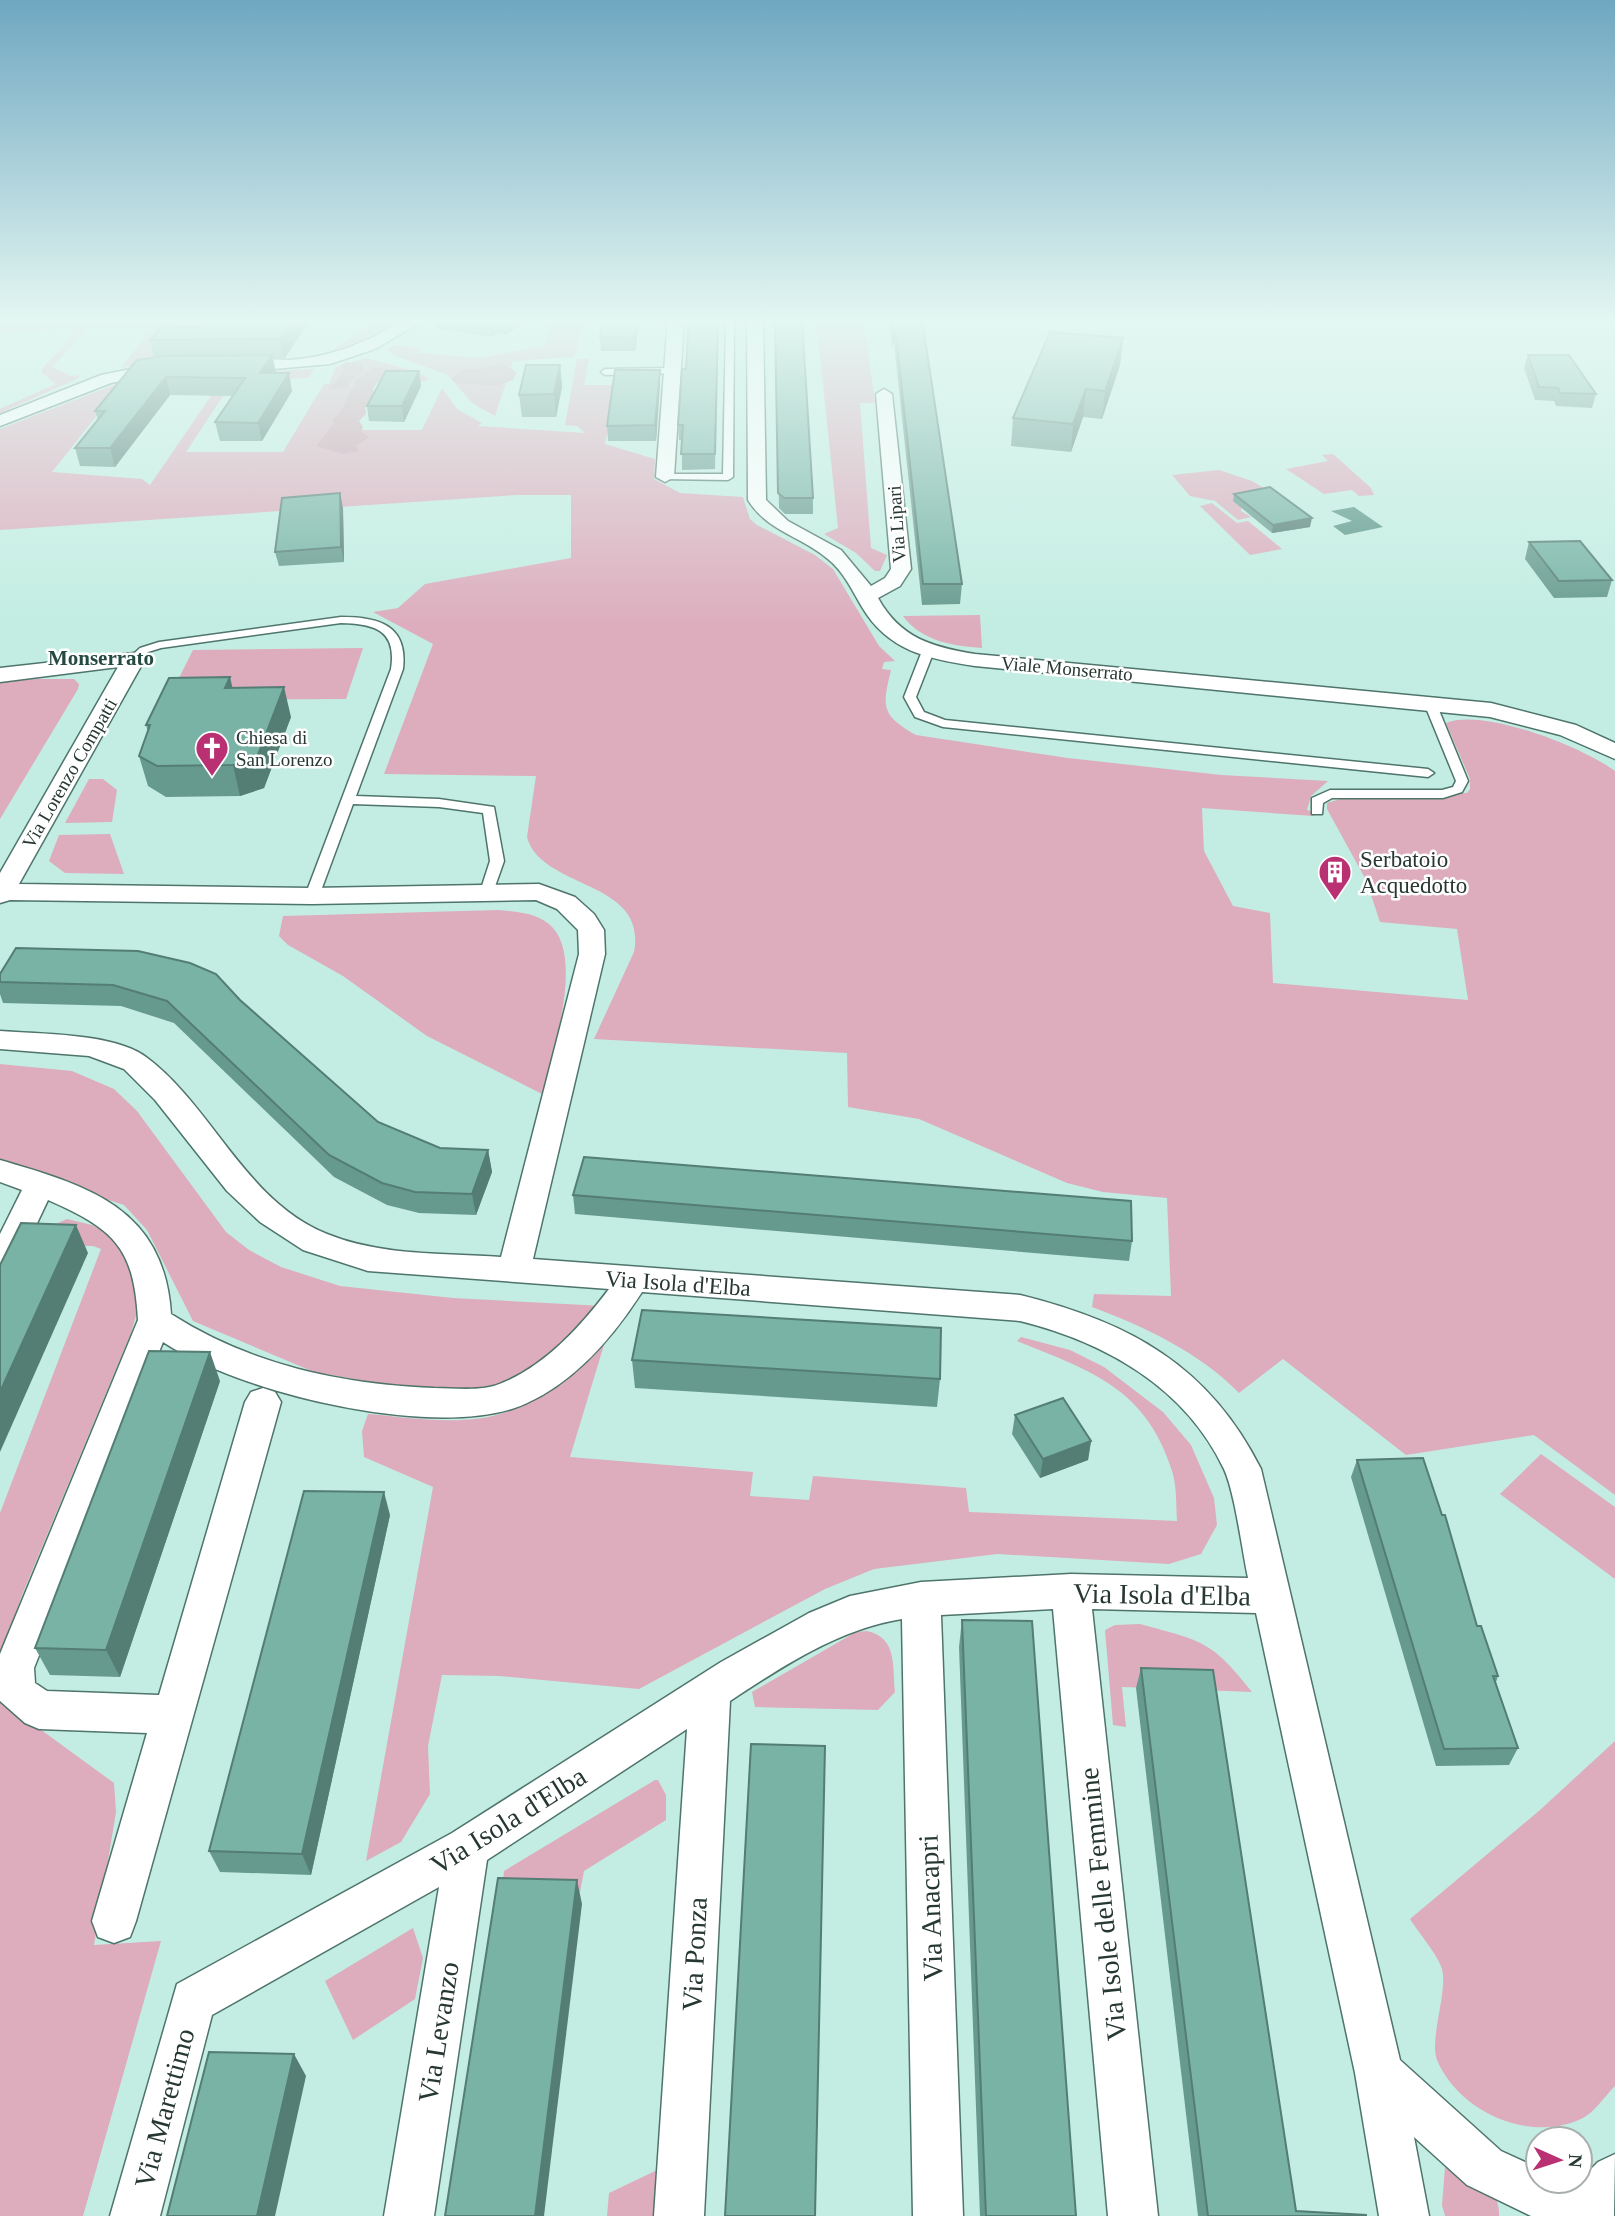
<svg xmlns="http://www.w3.org/2000/svg" width="1615" height="2216" font-family="Georgia,serif">
  <rect width="100%" height="100%" fill="#c3ede2"/>
  <g fill="#ddacbd">
    <polygon points="0,319 213,319 209,323 161,324 212,325 148,362 121,368 152,328 88,328 52,367 71,376 79,375 79,378 0,413 0,409 56,384 42,373 42,369 73,335 72,329 0,332"/>
    <polygon points="378,319 402,319 365,341 330,352"/>
    <polygon points="551,319 582,319 576,353 573,357 513,361 495,416 472,403 448,375 393,355 387,349 394,345 421,348 418,353 478,358 545,346"/>
    <polygon points="827,319 864,319 875,403 860,403 871,548 887,555 880,571 875,571 856,553 824,534 838,528 817,326 827,324"/>
    <path d="M366 358 418 372 428 378 426 381H375L351 430H422L442 388 457 409 482 423 478 426 585 433 577 426 565 425 577 359H589L584 385H616L605 444 655 459 654 479 680 493 743 497 750 519 757 525 815 555 833 569 879 646 895 661 884 662 882 669 891 670C882 707 881 715 916 735L1068 758 1221 775 1328 781 1311 796 1307 810 1314 812 1313 816 1202 808 1204 851 1233 906 1270 913 1273 983 1468 1000 1457 929 1380 922 1366 880 1327 809V803L1347 797 1467 793 1470 789V779L1446 723C1483 707 1584 748 1615 771V1495L1534 1435 1406 1455 1283 1359 1239 1393C1199 1352 1145 1327 1092 1307L1094 1294 1171 1296 1167 1198 1103 1192 1067 1183 919 1119 848 1107 847 1053 594 1039 634 952C648 879 541 890 527 837L536 776 384 774 433 644 373 612 398 608 425 584 571 558V495H517L0 530V429L124 381 52 472 142 479 150 485 211 396 203 395 223 373 315 369 308 378 245 380 223 396 186 452H283L324 384H329L336 367Z"/>
    <polygon points="1333,454 1371,488 1374,495 1359,496 1352,490 1324,494 1286,469 1328,461 1322,455"/>
    <polygon points="1219,470 1252,481 1264,488 1242,492 1241,511 1251,517 1238,520 1215,501 1190,496 1172,475"/>
    <polygon points="1212,503 1237,523 1248,521 1282,549 1250,555 1200,506"/>
    <path d="M980 615 982 648C953 646 921 641 903 616Z"/>
    <polygon points="363,648 346,699 168,700 193,650"/>
    <polygon points="37,679 74,679 79,684 78,689 0,819 0,682"/>
    <polygon points="89,779 103,779 117,790 112,822 65,823"/>
    <polygon points="110,834 124,874 65,873 49,861 59,835"/>
    <path d="M498 910C516 912 534 912 549 924 586 954 552 1055 542 1094L427 1036 343 976 288 945 279 936 283 916Z"/>
    <polygon points="0,1064 72,1071 114,1089 137,1111 226,1232 249,1250 281,1267 340,1286 453,1298 603,1306 536,1369 504,1385 463,1391 417,1390 314,1372 193,1321 147,1230 124,1205 0,1165"/>
    <polygon points="67,1219 92,1225 117,1238 138,1285 138,1309 131,1333 22,1595 0,1658 0,1513 101,1249 93,1246 35,1245 47,1228"/>
    <path d="M607 1335 570 1457 753 1472 750 1496 809 1500 813 1476 966 1488 969 1512 1177 1521C1176 1504 1177 1484 1171 1468 1145 1387 1088 1370 1017 1341L1021 1337 1070 1350 1104 1367 1163 1412 1191 1445 1214 1498 1217 1525 1201 1554 1169 1564 997 1554 874 1569 825 1589 639 1689 499 1676 442 1675 428 1746 430 1794 401 1842 366 1861 433 1487 364 1457 362 1431 368 1414C416 1418 479 1430 523 1404 552 1385 580 1357 607 1335Z"/>
    <polygon points="1541,1454 1615,1507 1615,1579 1500,1494"/>
    <path d="M1140 1624C1202 1641 1211 1640 1252 1692L1122 1687 1126 1727 1113 1725 1105 1630 1115 1625Z"/>
    <path d="M867 1631C898 1638 892 1666 895 1692L878 1710 755 1707 752 1692 856 1632Z"/>
    <polygon points="0,1700 114,1783 116,1812 94,1945 161,1941 83,2216 0,2216"/>
    <path d="M1615 1741V2086C1605 2096 1593 2114 1581 2119 1529 2143 1459 2112 1437 2060 1429 2040 1448 1991 1442 1969 1438 1955 1418 1932 1410 1919L1540 1810Z"/>
    <polygon points="655,1780 658,1780 666,1795 666,1820 584,1871 580,1892 502,1892 504,1871"/>
    <polygon points="413,1928 423,1958 415,1999 353,2040 325,1981"/>
    <polygon points="674,2162 670,2216 607,2216 609,2193"/>
    <path d="M1445 2167C1469 2177 1501 2185 1499 2216H1445L1442 2205Z"/>
  </g>
  <g fill="#ce9bac">
    <polygon points="346,362 361,363 364,371 349,382 348,388 327,389 338,380 343,369 341,365"/>
    <polygon points="503,364 517,372 513,380 497,386 455,383 451,379 462,369 482,369"/>
    <path d="M374 367 403 372 377 383 373 388 374 394 365 408 366 414 359 421 363 427 361 432 369 437 356 446 359 451 343 454 316 446 334 423 333 419C347 411 343 394 356 386L354 382Z"/>
  </g>
  <polygon fill="#599386" points="1354,507 1383,527 1345,535 1333,526 1352,521 1331,511"/>
  <g fill="none" stroke-linecap="round" stroke-linejoin="round">
    <defs>
      <g id="lane">
        <polygon points="726,319 734,319 733,477 728,480 662,479 662,475 665,474 723,474"/>
        <polygon points="673,368 676,369 676,373 605,375 601,372 605,369"/>
        <path d="M341 617C379 617 408 625 403 669L356 796 439 799 494 807 504 861 492 895H482L480 892 490 861 483 813 439 807 353 804 319 896 312 900 305 896 391 669C397 630 375 624 341 623L161 648 148 652 138 661 128 659 140 648 159 642Z"/>
        <polygon points="928,648 934,651 916,697 924,712 945,720 1428,769 1434,773 1428,777 943,727 915,717 904,697 922,651"/>
        <polygon points="1430,699 1436,703 1468,781 1462,792 1443,798 1332,798 1323,803 1322,814 1312,814 1312,798 1330,790 1442,790 1453,787 1456,781 1424,703"/>
      </g>
      <g id="street">
        <path d="M407 319H426L375 349 330 364 262 370H233L225 365C234 356 274 360 289 360 333 357 369 341 407 319Z"/>
        <polygon points="668,319 684,319 674,477 665,482 656,477"/>
        <path d="M747 319H763L766 500 788 521 841 550 871 586 885 578 891 569 876 394 884 389 892 394 911 569 900 586 878 598C900 638 932 647 975 654L1491 703 1576 725 1615 743V759L1560 735 1490 717 975 666C928 659 888 651 862 607 852 590 844 572 828 559 801 536 768 532 748 500Z"/>
        <polygon points="166,362 172,364 172,370 111,383 0,426 0,415 101,375"/>
        <path d="M134 653 145 659 19 884 312 888 539 884 575 897 594 914 604 930 605 954 533 1259 1020 1295C1129 1322 1209 1365 1261 1469L1400 2060 1501 2151 1538 2168V2181H1566L1575 2185 1598 2162 1615 2154 1614 2216H1531L1467 2185 1414 2137 1429 2216H1379L1355 2073 1256 1613 1092 1609 1158 2216H1108L1053 1609 941 1615 963 2216H913L902 1619C839 1629 783 1666 730 1701L704 2216H654L687 1729 487 1860 434 2216H384L439 1887 212 2015 160 2216H110L177 1984 452 1833 721 1662 809 1613 850 1596 921 1582 1071 1574 1248 1578C1242 1550 1235 1493 1224 1469 1185 1387 1105 1342 1020 1321L642 1292C613 1337 575 1382 525 1404 440 1442 239 1393 163 1342L34 1668 35 1683 47 1691 159 1695 245 1402 251 1392 263 1388 275 1392 281 1402 136 1921 130 1937 114 1943 98 1937 92 1921 147 1733 39 1729 25 1723 0 1701V1654L138 1320C134 1247 114 1229 48 1200L12 1276 0 1279V1234L22 1190 0 1182V1160C89 1186 164 1208 171 1314 251 1365 340 1384 434 1388 455 1388 482 1392 502 1383 546 1365 581 1326 609 1289L368 1271 303 1250 260 1222 227 1191 155 1100 124 1069 89 1056 0 1049V1031C39 1034 114 1033 146 1057 213 1107 245 1201 327 1234 381 1256 444 1253 501 1257L579 954 578 930 557 909 536 900 312 904 10 900 0 903V873L118 667 0 682V668Z"/>
      </g>
    </defs>
    <use href="#lane" stroke="#4e746b" stroke-width="3"/>
    <use href="#street" stroke="#4e746b" stroke-width="3"/>
    <use href="#lane" fill="#fff" fill-rule="evenodd"/>
    <use href="#street" fill="#fff" fill-rule="evenodd"/>
  </g>
  <g fill="#679a8e">
    <polygon points="210,319 311,319 284,359 273,359 275,373 292,391 262,441 220,441 215,422 233,396 170,395 115,467 80,466 75,448 98,420 95,411 154,358 150,340 204,327"/>
    <polygon points="434,319 529,319 505,335 497,333 491,337 435,328"/>
    <polygon points="603,319 640,319 635,351 601,351 600,337"/>
    <polygon points="718,319 715,469 682,470 682,440 679,440 678,425 686,369"/>
    <polygon points="775,319 813,498 813,514 785,514 779,508"/>
    <polygon points="889,319 922,319 962,584 960,604 922,605 894,343 892,346"/>
    <polygon points="1123,338 1120,365 1102,419 1083,417 1071,452 1011,446 1013,418"/>
    <polygon points="1528,355 1596,394 1592,408 1556,406 1554,401 1535,400 1524,368"/>
    <polygon points="560,365 562,387 556,417 522,417 519,395"/>
    <polygon points="660,370 660,384 656,441 608,441 607,426"/>
    <polygon points="419,371 421,386 404,422 369,421 367,406"/>
    <polygon points="1234,494 1310,527 1272,533 1233,501"/>
    <polygon points="343,508 344,562 279,566 275,552"/>
    <polygon points="1529,542 1612,580 1607,597 1554,598 1525,559"/>
    <polygon points="232,688 291,717 264,788 240,796 166,797 148,786 139,756 148,732 146,725"/>
    <polygon points="16,948 240,1000 378,1122 440,1148 488,1150 492,1172 476,1215 419,1213 387,1205 334,1177 174,1023 121,1006 3,1003 0,994 0,974"/>
    <polygon points="573,1195 1132,1241 1129,1261 575,1214"/>
    <polygon points="632,1360 940,1379 937,1407 635,1388"/>
    <polygon points="220,1381 120,1677 50,1675 35,1648"/>
    <polygon points="1015,1415 1091,1441 1088,1460 1040,1478 1012,1434"/>
    <polygon points="1357,1460 1477,1626 1498,1676 1496,1682 1518,1748 1509,1765 1436,1766 1351,1477"/>
    <polygon points="390,1515 311,1875 220,1872 209,1851"/>
    <polygon points="962,1620 1076,2216 980,2216 959,1647"/>
    <polygon points="1141,1668 1296,2211 1366,2216 1198,2216 1136,1688"/>
  </g>
  <g fill="#547d74">
    <polygon points="293,319 311,319 284,359 280,339"/>
    <polygon points="489,319 495,319 497,333 491,337"/>
    <polygon points="504,319 529,319 505,335"/>
    <polygon points="637,319 640,319 635,351 634,336"/>
    <polygon points="895,326 894,343 892,346 893,329"/>
    <polygon points="1123,338 1120,365 1102,419 1105,391"/>
    <polygon points="272,355 276,372 260,373"/>
    <polygon points="560,365 562,387 556,417 554,394"/>
    <polygon points="660,370 660,384 656,441 655,425"/>
    <polygon points="419,371 421,386 404,422 402,406"/>
    <polygon points="289,373 292,391 262,441 258,423"/>
    <polygon points="166,377 170,395 115,467 110,448"/>
    <polygon points="1086,389 1083,417 1071,452 1073,424"/>
    <polygon points="340,493 343,508 344,562 341,547"/>
    <polygon points="1312,518 1310,527 1272,533 1273,525"/>
    <polygon points="230,677 237,707 225,688"/>
    <polygon points="284,687 291,717 264,788 240,796 233,765"/>
    <polygon points="488,1150 492,1172 476,1215 472,1194"/>
    <polygon points="76,1225 88,1253 0,1452 0,1392"/>
    <polygon points="210,1352 220,1381 120,1677 106,1650"/>
    <polygon points="1091,1441 1088,1460 1040,1478 1043,1459"/>
    <polygon points="384,1492 390,1515 311,1875 302,1854"/>
    <polygon points="577,1880 582,1904 544,2216 535,2216"/>
    <polygon points="294,2054 306,2076 275,2216 257,2216"/>
  </g>
  <g fill="#78b3a5" stroke="#547d74" stroke-width="2">
    <polygon points="210,319 293,319 280,339 150,340 162,326 204,327"/>
    <polygon points="603,319 637,319 634,336 600,337"/>
    <polygon points="689,319 718,319 715,454 681,454 683,425 678,425 682,369 686,369"/>
    <polygon points="775,319 802,319 813,498 784,498 778,493"/>
    <polygon points="891,319 922,319 962,584 923,584 895,326 893,329"/>
    <polygon points="1050,332 1123,338 1105,391 1086,389 1073,424 1013,418"/>
    <polygon points="272,355 260,373 289,373 258,423 215,422 245,378 166,377 110,448 75,448 105,411 95,411 137,360 164,356"/>
    <polygon points="1528,355 1569,355 1596,394 1560,393 1558,388 1539,387"/>
    <polygon points="526,365 560,365 554,394 519,395"/>
    <polygon points="615,370 660,370 655,425 607,426"/>
    <polygon points="386,371 419,371 402,406 367,406"/>
    <polygon points="1270,487 1312,518 1273,525 1234,494"/>
    <polygon points="340,493 341,547 275,552 282,498"/>
    <polygon points="1580,541 1612,580 1559,581 1529,542"/>
    <polygon points="230,677 225,688 284,687 257,757 233,765 157,766 139,756 150,725 146,725 169,678"/>
    <polygon points="16,948 138,951 190,963 216,974 240,1000 378,1122 440,1148 488,1150 472,1194 415,1192 382,1183 329,1155 167,1001 113,985 0,982 0,974"/>
    <polygon points="584,1157 1131,1201 1132,1241 573,1195"/>
    <polygon points="21,1223 76,1225 0,1392 0,1265"/>
    <polygon points="642,1310 941,1328 940,1379 632,1360"/>
    <polygon points="149,1351 210,1352 106,1650 35,1648"/>
    <polygon points="1063,1398 1091,1441 1043,1459 1015,1415"/>
    <polygon points="1423,1458 1442,1515 1445,1515 1477,1626 1481,1626 1498,1676 1493,1676 1518,1748 1444,1749 1357,1460"/>
    <polygon points="304,1491 384,1492 302,1854 209,1851"/>
    <polygon points="962,1620 1032,1621 1076,2216 986,2216"/>
    <polygon points="1141,1668 1213,1670 1296,2211 1366,2215 1366,2216 1208,2216"/>
    <polygon points="751,1744 825,1746 815,2216 725,2216"/>
    <polygon points="498,1878 577,1880 535,2216 445,2216"/>
    <polygon points="209,2052 294,2054 257,2216 167,2216"/>
  </g>
  <linearGradient id="sky" x2="0" y2="1"><stop stop-color="#6fa7c1"/><stop offset="0.51" stop-color="#e4f7f2"/><stop offset="1" stop-color="#e4f7f2" stop-opacity="0"/></linearGradient>
  <rect width="1615" height="629" fill="url(#sky)"/>
  <defs>
    <symbol id="church-pin" viewBox="-11 -11 22 30"><path d="M0 17L-7.5 6A9.5 9.5 0 1 1 7.5 6Z" fill="#b93172" stroke="#fff"/><path d="M-1.2-6h2.4v3.5h3.3v2.4h-3.3V6h-2.4V-.1h-3.3v-2.4h3.3Z" fill="#fff"/></symbol>
    <symbol id="building-pin" viewBox="-11 -11 22 30"><path d="M0 17L-7.5 6A9.5 9.5 0 1 1 7.5 6Z" fill="#b93172" stroke="#fff"/><path d="M-4-6H4V6H1V3H-1V6H-4ZM-2.5-4.3h1.7v1.8h-1.7ZM.8-4.3h1.7v1.8H.8ZM-2.5-1h1.7V.8h-1.7ZM.8-1h1.7V.8H.8Z" fill="#fff"/></symbol>
  </defs>
  <g fill-rule="evenodd">
    <use href="#church-pin" x="193" y="729" width="38" height="52"/>
    <use href="#building-pin" x="1316" y="853" width="38" height="52"/>
  </g>
  <g text-anchor="middle" stroke-width="5" stroke-linejoin="round" paint-order="stroke">
    <g font-size="19" fill="#273833" stroke="#fff">
      <text transform="translate(896 524) rotate(-94)" y="7">Via Lipari</text>
      <text transform="translate(1067 668) rotate(5)" y="7">Viale Monserrato</text>
      <text transform="translate(69 773) rotate(-60)" y="7">Via Lorenzo Compatti</text>
    </g>
    <g font-size="19" fill="#273833" stroke="#fff" text-anchor="start">
      <text x="236" y="744">Chiesa di<tspan x="236" dy="22">San Lorenzo</tspan></text>
    </g>
    <g font-size="21" font-weight="bold" fill="#244a41" stroke="#fff">
      <text x="101" y="665">Monserrato</text>
    </g>
    <g font-size="23" fill="#273833" stroke="#fff" text-anchor="start">
      <text x="1360" y="867">Serbatoio<tspan x="1360" dy="26">Acquedotto</tspan></text>
    </g>
    <g font-size="23" fill="#273833" stroke="#fff">
      <text transform="translate(678 1283) rotate(4)" y="8">Via Isola d'Elba</text>
    </g>
    <g font-size="28" fill="#273833" stroke="#fff">
      <text transform="translate(1162 1594) rotate(1)" y="10">Via Isola d'Elba</text>
      <text transform="translate(508 1820) rotate(-32)" y="10">Via Isola d'Elba</text>
      <text transform="translate(1102 1904) rotate(-96)" y="10">Via Isole delle Femmine</text>
      <text transform="translate(930 1908) rotate(-92)" y="10">Via Anacapri</text>
      <text transform="translate(694 1954) rotate(-87)" y="10">Via Ponza</text>
      <text transform="translate(438 2032) rotate(-81)" y="10">Via Levanzo</text>
      <text transform="translate(164 2108) rotate(-75)" y="10">Via Marettimo</text>
    </g>
  </g>
  <g transform="translate(1559 2160) rotate(93)"><circle r="33" fill="#ffffff" stroke="#a9afad" stroke-width="2"/>
  <path d="M0-5L12 26L0 18L-12 26Z" fill="#b93172"/>
  <text y="-10" font-size="19" font-weight="bold" text-anchor="middle" fill="#273833">N</text>
  </g>
</svg>
